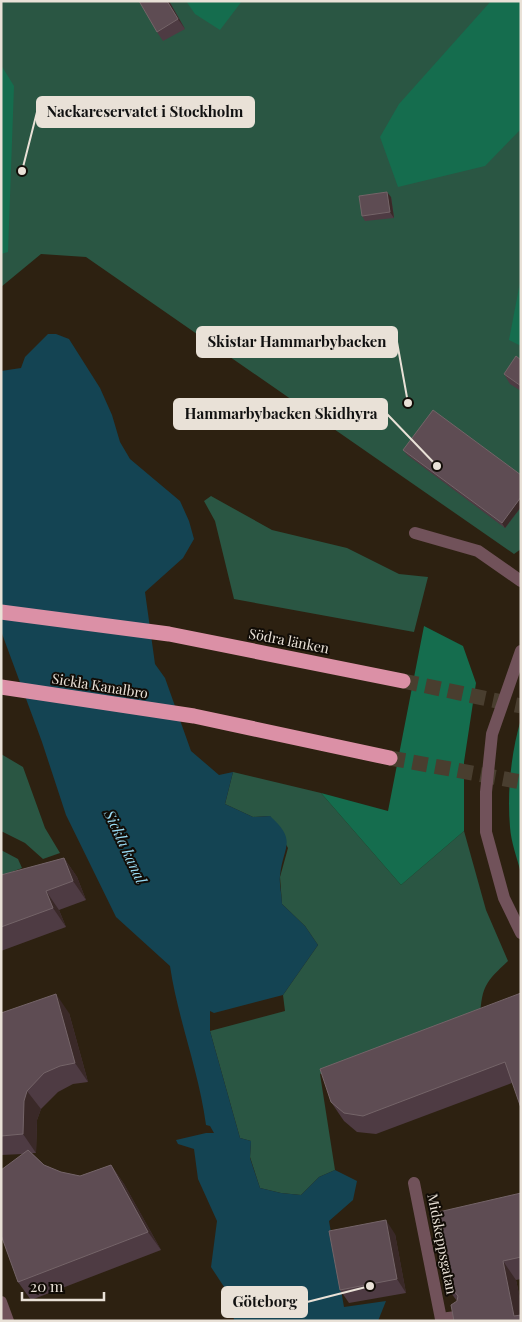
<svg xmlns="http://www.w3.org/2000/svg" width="522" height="1322" font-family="'Playfair Display',serif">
  <rect width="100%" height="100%" fill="#2d2111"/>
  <g fill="#2a5643">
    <polygon points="1,1 521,1 521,549 514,554 86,257 41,254 1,287"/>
    <polygon points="211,496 272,530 347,548 399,574 428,577 414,632 234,599 215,521 204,501"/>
    <polygon points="1,754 23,767 45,828 60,853 43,859 25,843 1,831"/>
    <path d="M233 772 321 793 401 885 464 831 486 910 508 961C486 982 482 985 480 1017L320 1074 335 1170 319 1177 301 1195 281 1193 260 1188 250 1157 251 1141 240 1138 210 1031 285 1011 283 995 318 945 305 926 282 904 280 877 288 848 270 816 253 817 225 804Z"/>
    <polygon points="1,850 18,859 22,868 1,876"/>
  </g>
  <g fill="#156d4e">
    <polygon points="186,1 242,1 220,30 195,14"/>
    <polygon points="491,1 521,1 521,129 485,166 398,187 380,137 399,104"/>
    <polygon points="1,65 14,86 8,252 1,254"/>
    <polygon points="521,277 521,346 509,340"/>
    <polygon points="424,626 463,646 476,683 464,762 464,831 401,885 321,793 388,811"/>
    <path d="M521 719V873C517 858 511 842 510 827 507 792 511 753 521 719Z"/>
  </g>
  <path fill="#144453" d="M48 334H56L69 339 100 388 112 415 120 442 130 459 180 501 189 521 194 539 183 558 145 592 155 664 165 678 191 751 219 775 233 772 225 804 253 817 270 816C298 841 283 846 280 876 279 885 282 895 282 904L305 926 318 945 283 995 214 1013 210 1011V1031L240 1138 251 1141 250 1158 260 1188 281 1193 301 1195 319 1177 335 1170 357 1181 353 1200 329 1221 344 1307 386 1301 378 1321H234L232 1299 211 1267 217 1221 198 1179 194 1149 178 1144 176 1140 206 1133H214L210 1126 206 1125C199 1071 178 1020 170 966L116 917 66 815 42 742 1 631V371L21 368 25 357Z"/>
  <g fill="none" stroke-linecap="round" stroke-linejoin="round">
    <g stroke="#493e2f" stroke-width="15" stroke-dasharray="15 8" stroke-linecap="butt">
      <polyline points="403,681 521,706"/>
      <polyline points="390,758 521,782"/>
    </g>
    <g stroke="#71525a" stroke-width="12">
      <polyline points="415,533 478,551 521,581"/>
      <polyline points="521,651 492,734 486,792 486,832 504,898 521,933"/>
      <polyline points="414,1183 441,1319 463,1316"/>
      <polyline points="1,1302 8,1321"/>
    </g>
    <g stroke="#db90a6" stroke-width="15">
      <polyline points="1,612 169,634 403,681"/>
      <polyline points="1,687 194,716 390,758"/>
    </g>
  </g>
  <g fill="#4e3b43">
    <polygon points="169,1 185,29 163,41 157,32"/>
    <polygon points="391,197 394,218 365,221 362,216"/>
    <polygon points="521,360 521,391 510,384 504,374"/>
    <polygon points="403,450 521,475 521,507 505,528 407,455"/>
    <polygon points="64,858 77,877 86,900 59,910 66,927 1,951 1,875"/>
    <polygon points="521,993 512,1083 376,1134 357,1132 344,1121 331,1102"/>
    <polygon points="1,1013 69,1013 88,1082 73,1084 58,1092 41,1109 37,1120 36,1153 32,1153 44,1165 61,1172 80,1176 111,1165 124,1184 161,1250 31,1300 18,1282 23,1154 1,1155"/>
    <polygon points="521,1193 521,1279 516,1280 521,1303 521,1321 457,1301 448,1289"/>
    <polygon points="395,1234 406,1293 349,1303 340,1290"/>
  </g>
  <g fill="#3a2928">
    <polygon points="167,1 169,1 185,29 178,19"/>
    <polygon points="387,192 391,197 394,218 390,212"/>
    <polygon points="521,497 521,507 505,528 502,523"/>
    <polygon points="64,858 77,877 86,900 73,881"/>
    <polygon points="46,891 59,910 66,927 53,908"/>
    <polygon points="56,994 69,1013 88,1082 75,1063"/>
    <polygon points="27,1091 41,1109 37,1120 36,1153 23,1134 24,1101"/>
    <polygon points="111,1165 124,1184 161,1250 148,1232"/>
    <polygon points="386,1220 395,1234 406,1293 397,1279"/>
    <polygon points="503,1261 516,1280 521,1303 521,1321 514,1316"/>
  </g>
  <g fill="#5e4c53" stroke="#746468">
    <polygon points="139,1 167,1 178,19 157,32"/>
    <polygon points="387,192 390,212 362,216 359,196"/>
    <polygon points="516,356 521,360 521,386 504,374"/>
    <polygon points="433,410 521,475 521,497 502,523 403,450"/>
    <polygon points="64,858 73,881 46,891 53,908 1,927 1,875"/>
    <polygon points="521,993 521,1108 505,1062 363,1116 344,1113 331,1102 320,1069"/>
    <polygon points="56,994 75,1063 60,1066 44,1073 27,1091 24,1101 23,1134 1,1136 1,1013"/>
    <polygon points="28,1150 44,1165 61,1172 80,1176 111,1165 148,1232 18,1282 1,1235 1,1170"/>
    <polygon points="521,1193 521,1257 503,1261 514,1316 521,1315 521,1321 454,1321 451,1305 457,1301 458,1296 453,1290 448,1289 430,1214"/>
    <polygon points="386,1220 397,1279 340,1290 329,1231"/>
  </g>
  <g text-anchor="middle" stroke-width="4" stroke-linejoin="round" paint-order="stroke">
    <g font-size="14" fill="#e9e1d7" stroke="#110c06">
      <text transform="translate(289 641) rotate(11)" y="5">Södra länken</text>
      <text transform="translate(100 686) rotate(9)" y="5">Sickla Kanalbro</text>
      <text transform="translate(442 1244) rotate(79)" y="5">Midskeppsgatan</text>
    </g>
    <g font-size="15" font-style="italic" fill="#99dbf4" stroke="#110c06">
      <text transform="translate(125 847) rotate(65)" y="5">Sickla kanal</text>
    </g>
  </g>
  <path fill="none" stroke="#e9e1d7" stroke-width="2" d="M22 171L37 112M408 403L397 342M437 466L387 414M370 1286L307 1302"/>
  <g fill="#e9e1d7" stroke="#110c06" stroke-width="2">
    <circle cx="22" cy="171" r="5"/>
    <circle cx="408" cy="403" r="5"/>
    <circle cx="437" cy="466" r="5"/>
    <circle cx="370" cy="1286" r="5"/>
  </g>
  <g fill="#e9e1d7" stroke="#e9e1d7" stroke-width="2">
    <rect x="37" y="97" width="217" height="30" rx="5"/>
    <rect x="197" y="327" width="200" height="30" rx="5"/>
    <rect x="174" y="399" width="213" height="30" rx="5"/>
    <rect x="222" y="1287" width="85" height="30" rx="5"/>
  </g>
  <g font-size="15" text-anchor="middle" font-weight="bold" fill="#111">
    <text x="145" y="117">Nackareservatet i Stockholm</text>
    <text x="297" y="347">Skistar Hammarbybacken</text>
    <text x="281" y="419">Hammarbybacken Skidhyra</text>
    <text x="265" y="1307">Göteborg</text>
  </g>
  <rect width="522" height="1322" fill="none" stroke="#e9e1d7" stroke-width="5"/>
  <path d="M22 1292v8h82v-8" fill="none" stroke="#e9e1d7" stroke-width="2.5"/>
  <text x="30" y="1292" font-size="15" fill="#e9e1d7" stroke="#110c06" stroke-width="4" paint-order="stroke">20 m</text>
</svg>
